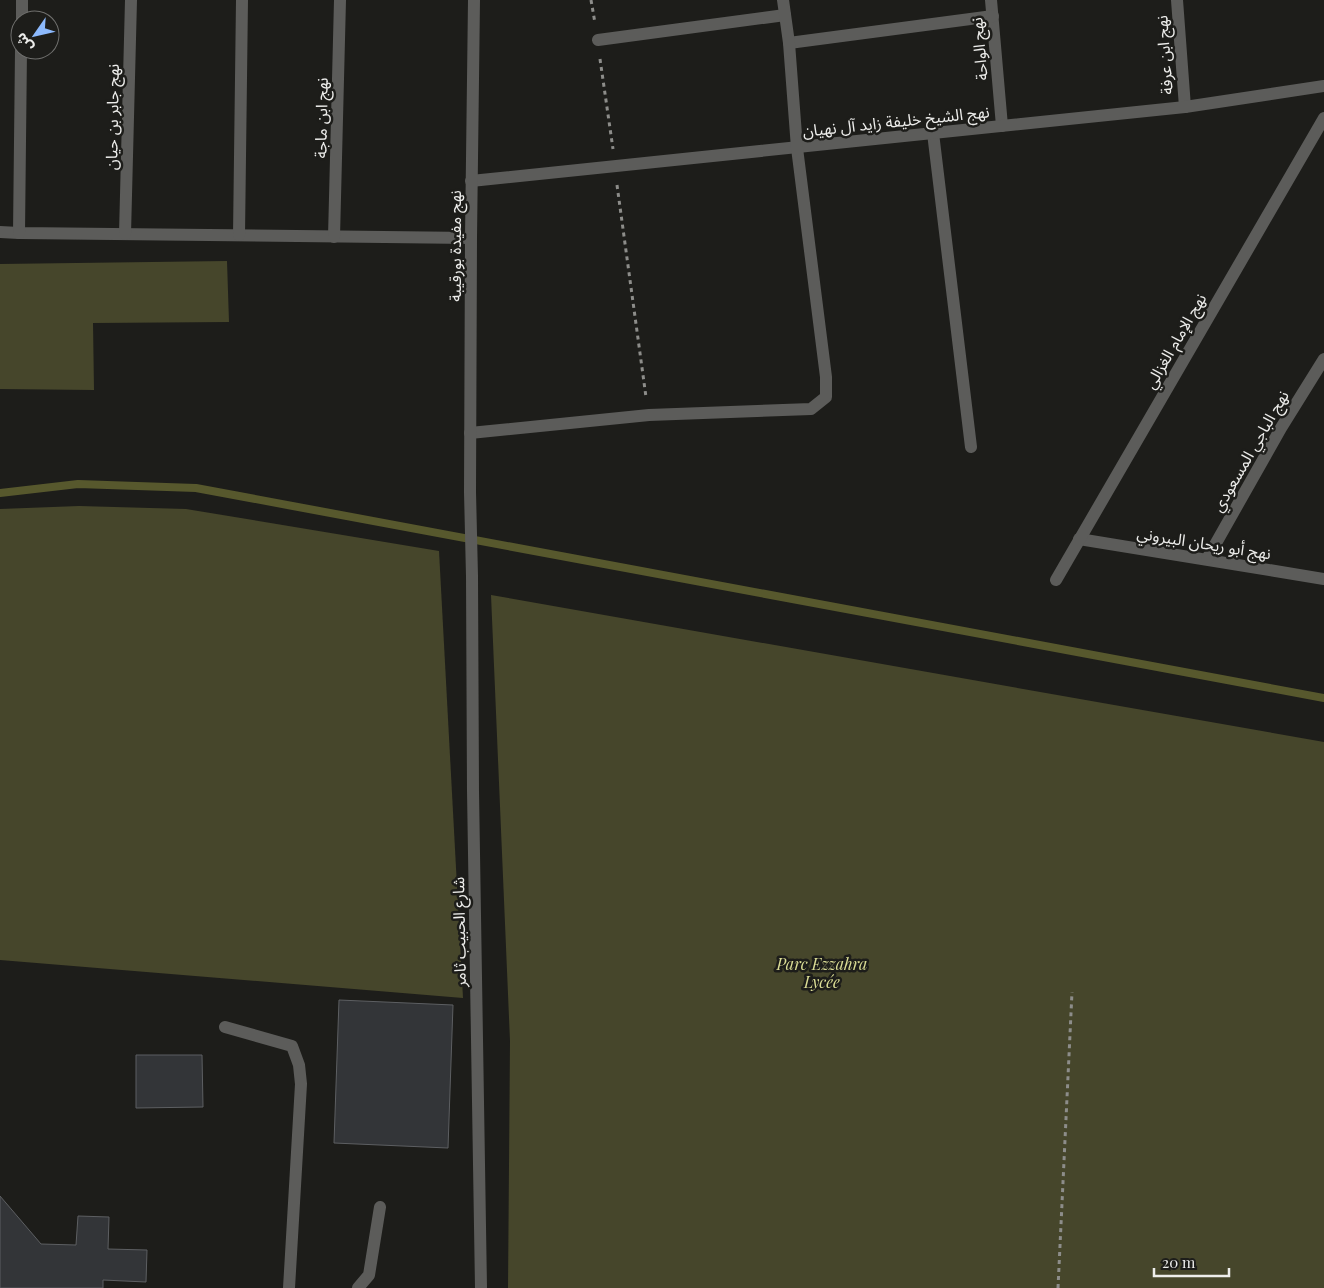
<svg xmlns="http://www.w3.org/2000/svg" width="1324" height="1288" font-family="'Playfair Display','Noto Sans Arabic',serif">
  <rect width="100%" height="100%" fill="#1d1d1a"/>
  <g fill="#46462b">
    <polygon points="227,261 229,322 93,323 94,390 0,389 0,264"/>
    <polygon points="79,506 186,509 439,551 463,998 0,960 0,509"/>
    <polygon points="491,595 1324,742 1324,1288 508,1288 510,1041"/>
  </g>
  <g fill="none" stroke-linecap="round" stroke-linejoin="round">
    <polyline stroke="#57582d" stroke-width="8" points="0,493 78,484 196,488 1324,698"/>
  </g>
  <g fill="#333538" stroke="#5d5f62">
    <polygon points="339,1000 453,1005 448,1148 334,1143"/>
    <polygon points="136,1055 202,1055 203,1107 136,1108"/>
    <polygon points="0,1196 41,1244 76,1245 78,1216 109,1217 108,1249 147,1250 146,1282 103,1280 103,1288 0,1288"/>
  </g>
  <g fill="none" stroke-linecap="round" stroke-linejoin="round">
    <g stroke="#8d8d8a" stroke-width="3" stroke-dasharray="4 4" stroke-linecap="butt">
      <polyline points="591,0 595,23"/>
      <polyline points="600,59 613,149"/>
      <polyline points="617,185 646,397"/>
      <polyline points="1058,1288 1072,992"/>
    </g>
    <g stroke="#5c5c5a" stroke-width="12">
      <polyline points="225,1027 292,1046 299,1065 301,1084 289,1288"/>
      <polyline points="358,1288 369,1275 380,1207"/>
    </g>
    <g stroke="#5c5c5a" stroke-width="12">
      <polyline points="991,0 1002,126"/>
      <polyline points="1177,0 1185,107"/>
      <polyline points="22,20 22,0"/>
      <polyline points="598,40 785,15"/>
      <polyline points="789,43 993,16"/>
      <polyline points="933,133 971,447"/>
      <polyline points="471,181 1185,107 1324,86"/>
      <polyline points="0,232 19,233 471,238"/>
      <polyline points="19,233 21,50"/>
      <polyline points="125,234 131,0"/>
      <polyline points="239,235 242,0"/>
      <polyline points="334,237 340,0"/>
      <polyline points="470,433 649,415 811,409 826,397 826,377 797,148 789,43 783,0"/>
      <polyline points="1079,539 1324,579"/>
      <polyline points="1207,559 1281,428 1324,359"/>
      <polyline points="1056,580 1324,118"/>
    </g>
    <polyline stroke="#5c5c5a" stroke-width="12" points="474,0 471,238 470,492 472,576 473,791 481,1288"/>
  </g>
  <g text-anchor="middle" stroke-width="5" stroke-linejoin="round" paint-order="stroke">
    <g font-size="16" fill="#ededeb" stroke="#1d1d1a">
      <text transform="translate(979 49) rotate(-95)" y="6">نهج الواحة</text>
      <text transform="translate(1164 55) rotate(-94)" y="6">نهج ابن عرفة</text>
      <text transform="translate(112 117) rotate(-89)" y="6">نهج جابر بن حيان</text>
      <text transform="translate(321 118) rotate(-89)" y="6">نهج ابن ماجة</text>
      <text transform="translate(896 121) rotate(-6)" y="6">نهج الشيخ خليفة زايد آل نهيان</text>
      <text transform="translate(455 246) rotate(-90)" y="6">نهج مفيدة بورقيبة</text>
      <text transform="translate(1175 341) rotate(-60)" y="6">نهج الإمام الغزالي</text>
      <text transform="translate(1250 451) rotate(-60)" y="6">نهج الباجي المسعودي</text>
      <text transform="translate(1204 543) rotate(9)" y="6">نهج أبو ريحان البيروني</text>
      <text transform="translate(459 932) rotate(-91)" y="6">شارع الحبيب ثامر</text>
    </g>
    <g font-size="16" font-style="italic" fill="#dbdd95" stroke="#1d1d1a">
      <text x="822" y="970">Parc Ezzahra<tspan x="822" dy="18">Lycée</tspan></text>
    </g>
  </g>
  <g transform="translate(35 35) rotate(236)"><circle r="24" fill="#1d1d1a" stroke="#70706e"/>
  <path d="M0-4L9 19L0 12L-9 19Z" fill="#8cb9fc"/>
  <text y="-8" font-size="14" font-weight="bold" text-anchor="middle" fill="#ededeb">ش</text>
  </g>
  <path d="M1154 1268v8h75v-8" fill="none" stroke="#ededeb" stroke-width="2.5"/>
  <text x="1162" y="1268" font-size="15" fill="#ededeb" stroke="#1d1d1a" stroke-width="4" paint-order="stroke">20 m</text>
</svg>
